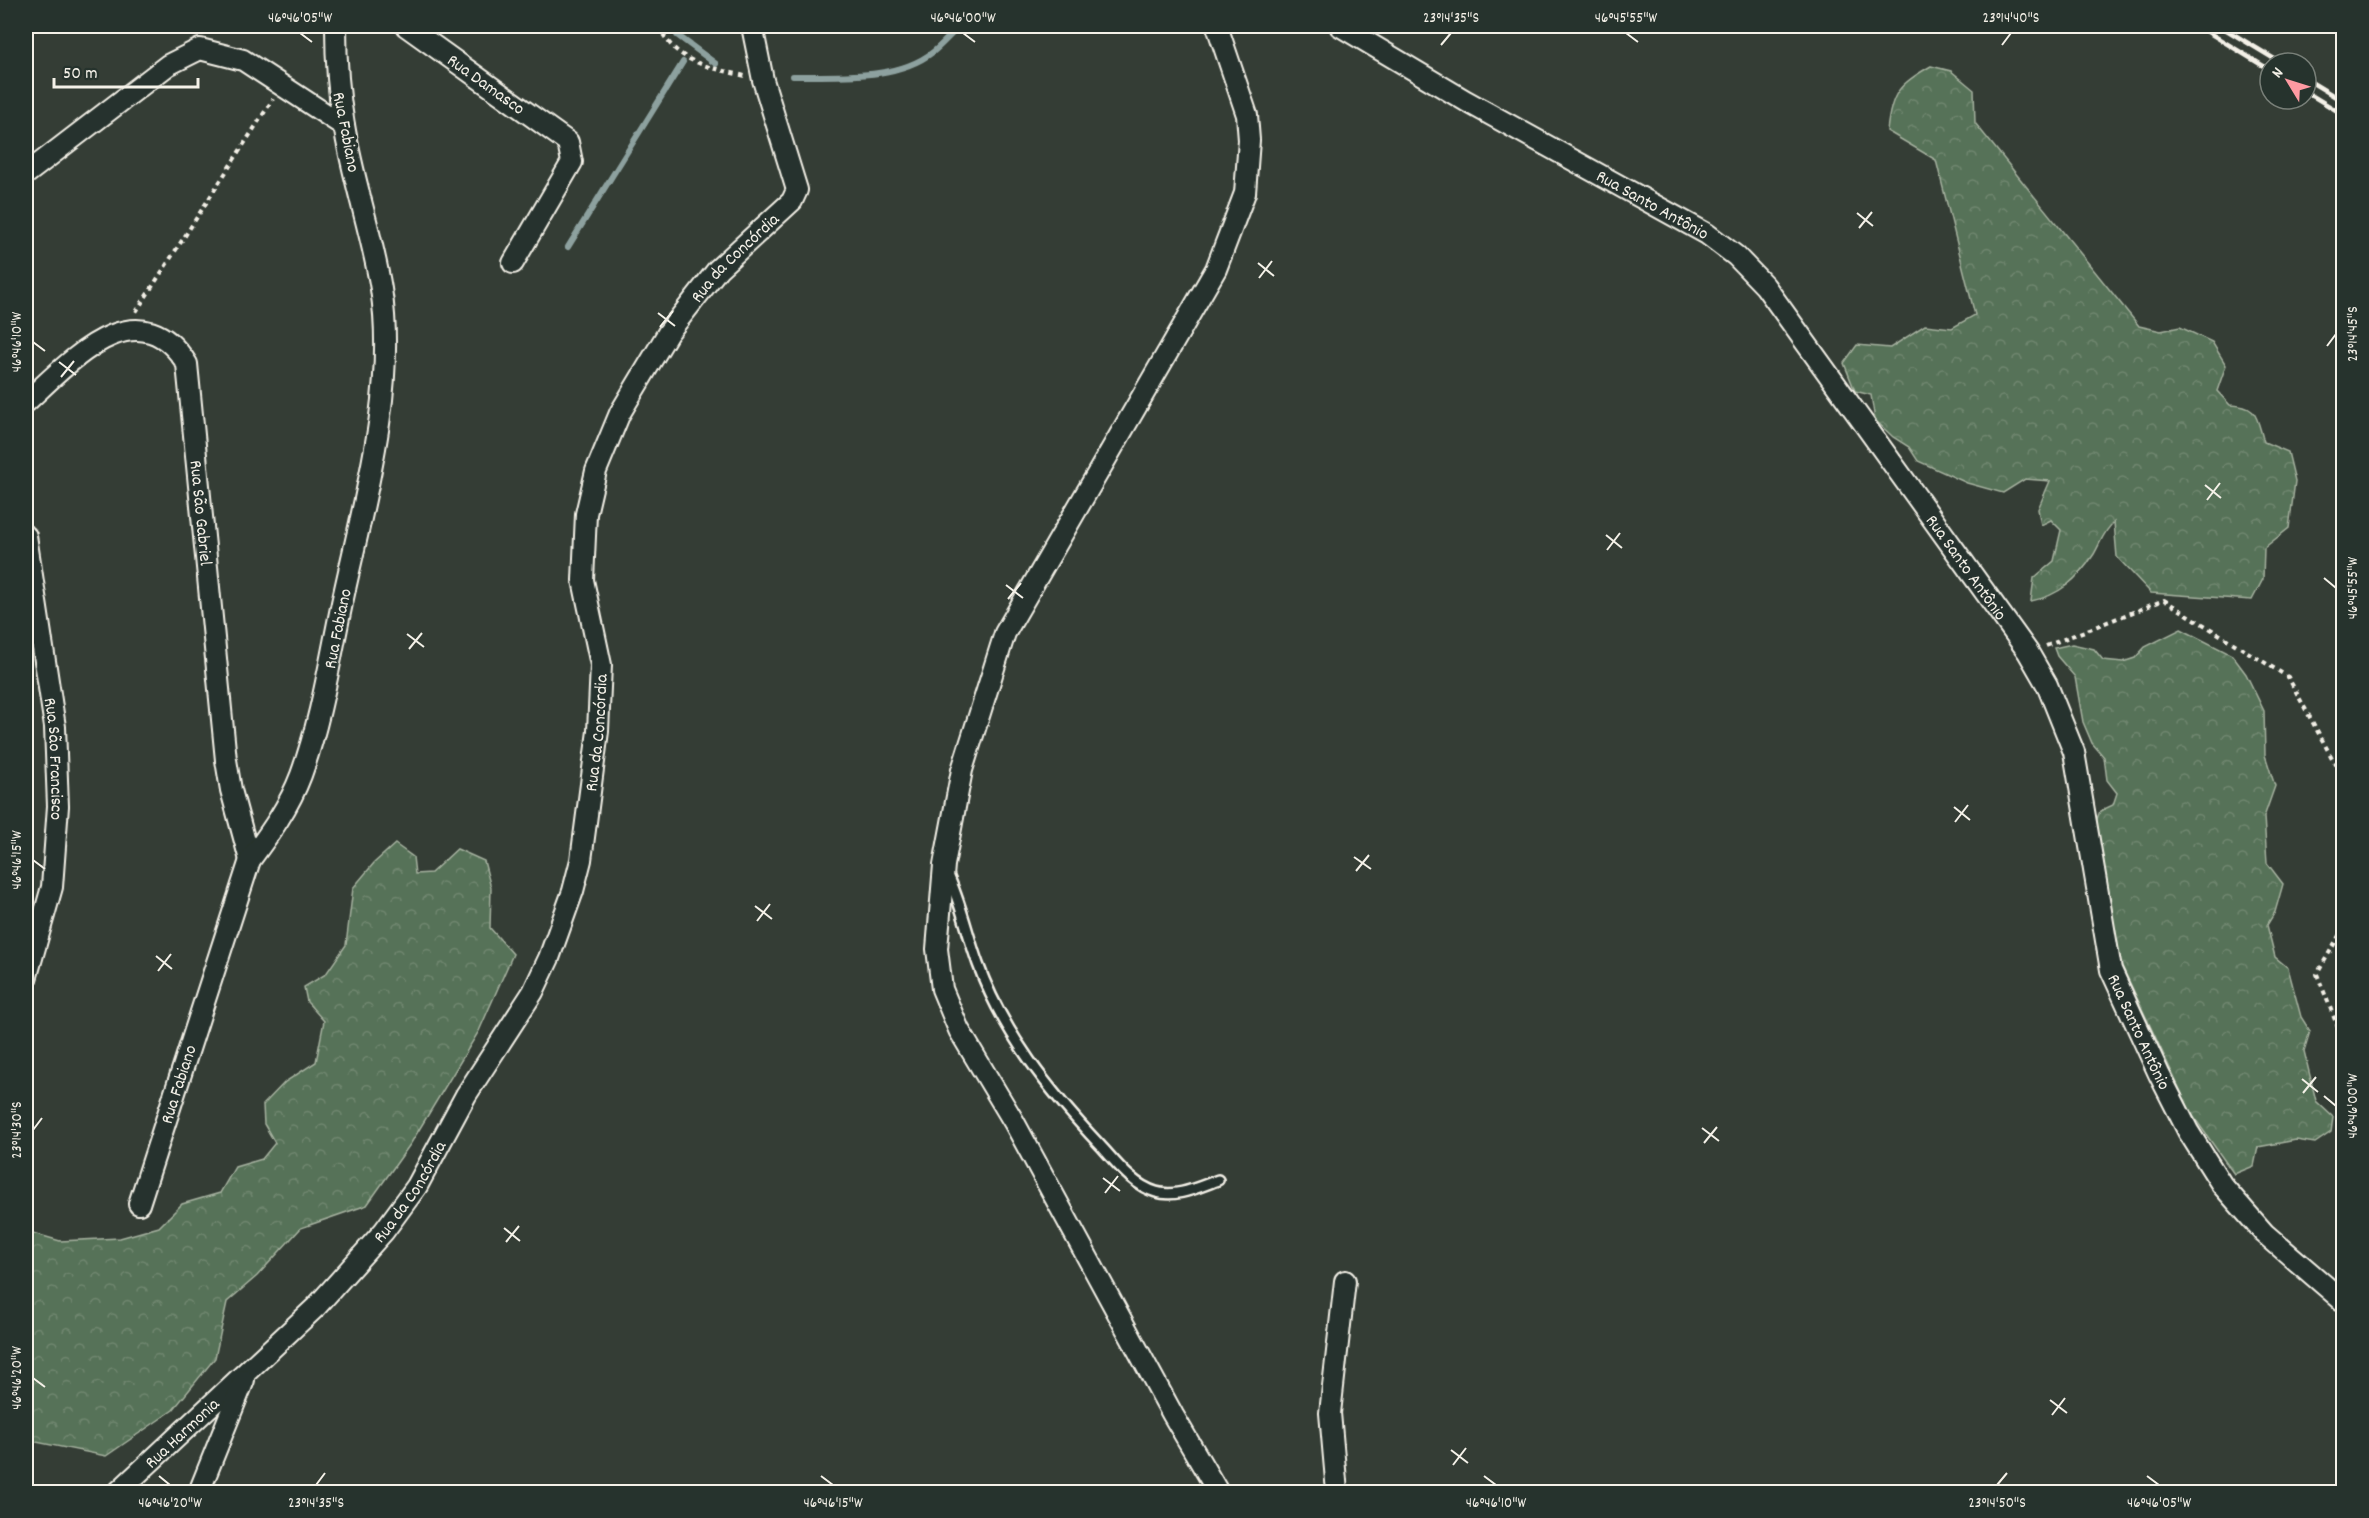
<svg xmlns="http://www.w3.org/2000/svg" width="2369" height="1518" font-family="Dekko,sans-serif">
  <defs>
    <pattern id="forest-crowns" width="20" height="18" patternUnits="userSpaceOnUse" patternTransform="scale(1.5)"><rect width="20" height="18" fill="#577258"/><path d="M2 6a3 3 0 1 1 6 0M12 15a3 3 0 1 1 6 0" fill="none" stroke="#708770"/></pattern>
  </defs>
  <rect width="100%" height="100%" fill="#343d35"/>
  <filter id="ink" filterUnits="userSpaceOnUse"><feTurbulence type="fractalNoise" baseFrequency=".0167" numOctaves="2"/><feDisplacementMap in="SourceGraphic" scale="12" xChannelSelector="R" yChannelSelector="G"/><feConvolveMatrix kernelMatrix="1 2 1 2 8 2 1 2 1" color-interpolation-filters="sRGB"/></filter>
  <g filter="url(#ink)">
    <g fill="url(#forest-crowns)" stroke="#a6b2a0" stroke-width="1.5">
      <path d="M1931 66 1951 71 1974 90 1975 123 2139 326 2161 331 2180 327 2212 342 2226 365 2217 391 2230 405C2259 406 2256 417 2264 442L2288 452 2295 481 2289 528 2264 548 2263 579 2252 600 2151 593 2117 557 2114 522C2103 532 2101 542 2094 554 2078 579 2059 596 2031 601L2034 578 2054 561 2061 530 2051 520 2041 525 2038 509 2050 481 2025 479 2003 493 1967 483 1918 461 1909 447 1893 437 1875 420 1871 395 1855 391 1844 363 1857 345 1890 348 1925 325 1952 328 1975 315 1936 160 1887 131C1891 93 1898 85 1931 66Z"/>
      <polygon points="2181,629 2232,655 2246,674 2264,711 2265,755 2275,786 2264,817 2267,863 2283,884 2275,912 2267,925 2275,957 2288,968 2301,1017 2310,1031 2304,1051 2316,1101 2333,1117 2331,1132 2315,1143 2296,1140 2258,1147 2254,1166 2234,1174 2191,1113 2121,964 2094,827 2100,811 2113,805 2117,793 2107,780 2104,757 2092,743 2083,722 2075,677 2057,656 2054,648 2072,644 2094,649 2103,660 2123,662 2135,658 2145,647"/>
      <polygon points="395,844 413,857 415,874 431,873 457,849 484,861 491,888 490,928 513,954 479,1031 411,1143 367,1205 301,1228 257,1276 227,1302 215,1358 173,1410 106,1456 26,1440 26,1231 60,1241 120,1238 159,1227 182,1204 220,1193 235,1167 262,1159 275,1143 264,1124 263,1105 285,1082 316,1062 324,1021 307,1002 304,987 326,974 346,945 353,888 374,863"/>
    </g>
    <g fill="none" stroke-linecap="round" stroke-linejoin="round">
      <g stroke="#8da19f" stroke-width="6">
        <polyline points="673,26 677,35 716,64"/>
        <path d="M793 76C838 75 896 81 933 52 943 44 951 34 960 26"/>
        <polyline points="568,247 683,62"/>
      </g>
      <defs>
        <path id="service" d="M947 873C961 902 967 934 978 964 1003 1033 1050 1092 1100 1145 1116 1162 1132 1185 1156 1192 1177 1198 1198 1187 1218 1180"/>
        <g id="minor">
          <path id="s1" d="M406 26 568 142 572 162 513 263"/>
          <polyline points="1217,26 1247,115 1249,140 1245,193 1216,269 1005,633 962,770 944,865 937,949 942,989 959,1030 1014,1122 1173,1415 1218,1492"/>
          <path id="s2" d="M1340 26 1466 101 1707 234 1736 256 1765 286 2028 652 2047 685 2074 752 2111 970 2159 1074 2188 1131 2222 1185 2264 1233 2344 1302"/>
          <polyline points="26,174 168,65 200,49 243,60 344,126"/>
          <path id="s3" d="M26 402C69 363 138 285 187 364L226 760 231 790 250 860"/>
          <path id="s4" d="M26 536 55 727 58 806 52 887 26 979"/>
          <path id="s5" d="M139 1204 250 860C270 833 289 807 301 775 321 720 330 660 342 603 363 504 397 390 381 289 372 234 353 180 344 125 338 92 336 59 336 26"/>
          <path id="s6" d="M118 1492 316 1307 384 1231 417 1186 466 1095 533 992 549 958 573 891 581 860 598 731 601 665 583 580 586 514 596 471 620 413 668 333 718 269 792 201 797 190 763 80 752 26"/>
          <polyline points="199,1492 244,1380"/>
          <polyline points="1337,1492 1330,1413 1345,1281"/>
        </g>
      </defs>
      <use href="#service" stroke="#f4f1e8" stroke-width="14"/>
      <use href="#minor" stroke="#f4f1e8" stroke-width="24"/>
      <g stroke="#f4f1e8" stroke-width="4" stroke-dasharray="4.5 4.5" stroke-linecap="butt">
        <path d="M659 26C675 63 709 67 745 76"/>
        <polyline points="136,312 273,99"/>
        <polyline points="2046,646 2164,600 2288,677 2344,780"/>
        <polyline points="2344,927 2317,974 2344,1043"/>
      </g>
      <use href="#service" stroke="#26332d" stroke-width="9"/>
      <use href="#minor" stroke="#26332d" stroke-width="20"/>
      <g stroke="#f4f1e8" stroke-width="4.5">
        <polyline points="2198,26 2270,70"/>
        <polyline points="2220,26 2281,63"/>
        <polyline points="2306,79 2344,102"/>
        <polyline points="2306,92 2344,115"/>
      </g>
    </g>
  </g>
  <path fill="none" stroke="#f4f1e8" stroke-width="2" d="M300 33 312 42M963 33 975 42M1626 33 1638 42M1441 45 1451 33M2002 45 2011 33M1857 213 1873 226M1859 228 1872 212M1258 263 1274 276M1259 278 1272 261M658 313 675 326M660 327 673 311M33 342 45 351M2327 346 2336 334M59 362 76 375M61 377 74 361M2205 485 2221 498M2207 500 2220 483M1606 535 1622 548M1607 550 1620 533M2324 578 2336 588M1006 585 1023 598M1008 599 1021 583M407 634 424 647M409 649 422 633M1954 807 1970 820M1955 822 1968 805M1354 857 1371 869M33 860 45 869M1356 871 1369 855M755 906 772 919M757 921 770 904M156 956 172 969M158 971 171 954M2302 1079 2318 1092M2303 1093 2316 1077M2324 1096 2336 1106M1702 1128 1719 1141M33 1130 42 1118M1704 1143 1717 1127M1103 1178 1120 1191M1105 1193 1118 1176M504 1228 520 1241M506 1242 519 1226M33 1378 45 1387M2050 1400 2067 1413M2052 1415 2065 1398M1451 1450 1468 1463M1453 1465 1466 1448M159 1476 170 1485M821 1476 833 1485M1484 1476 1496 1485M2147 1476 2159 1485M316 1485 325 1473M1997 1485 2007 1473"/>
  <g text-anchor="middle" stroke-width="6" stroke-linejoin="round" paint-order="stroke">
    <g font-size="18" fill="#f4f1e8" stroke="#26332d">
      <text dy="6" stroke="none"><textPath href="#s1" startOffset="99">Rua Damasco</textPath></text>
      <text transform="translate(347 132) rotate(79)" y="6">Rua Fabiano</text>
      <text dy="6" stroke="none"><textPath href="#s2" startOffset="360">Rua Santo Antônio</textPath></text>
      <text dy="6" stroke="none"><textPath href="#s6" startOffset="1446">Rua da Concórdia</textPath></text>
      <text dy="6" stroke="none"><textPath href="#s3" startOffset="348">Rua São Gabriel</textPath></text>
      <text dy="6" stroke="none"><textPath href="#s2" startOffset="846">Rua Santo Antônio</textPath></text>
      <text dy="6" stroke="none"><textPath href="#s5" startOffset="612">Rua Fabiano</textPath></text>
      <text dy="6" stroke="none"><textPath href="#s6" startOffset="924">Rua da Concórdia</textPath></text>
      <text dy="6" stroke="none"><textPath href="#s4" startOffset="225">Rua São Francisco</textPath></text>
      <text dy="6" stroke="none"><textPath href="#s2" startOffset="1350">Rua Santo Antônio</textPath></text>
      <text dy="6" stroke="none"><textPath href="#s5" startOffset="126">Rua Fabiano</textPath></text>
      <text dy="6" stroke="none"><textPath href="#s6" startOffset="420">Rua da Concórdia</textPath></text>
      <text dy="6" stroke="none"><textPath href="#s6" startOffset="87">Rua Harmonia</textPath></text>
    </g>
  </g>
  <rect width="2369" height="1518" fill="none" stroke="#26332d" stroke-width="66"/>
  <g transform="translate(2288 81) rotate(308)"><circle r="28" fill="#26332d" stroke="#787f78" stroke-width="1.5"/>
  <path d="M0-4.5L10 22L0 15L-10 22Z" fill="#ff9aa2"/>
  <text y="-9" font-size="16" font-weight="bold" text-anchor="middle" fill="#f4f1e8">N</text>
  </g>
  <path d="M54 78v9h144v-9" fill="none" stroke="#f4f1e8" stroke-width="3"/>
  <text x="63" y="78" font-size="18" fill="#f4f1e8" stroke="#26332d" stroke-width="4.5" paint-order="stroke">50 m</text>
  <rect x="33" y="33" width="2303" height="1452" fill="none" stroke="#f4f1e8" stroke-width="2"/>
  <g font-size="15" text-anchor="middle" fill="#f4f1e8">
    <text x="300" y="22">46°46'05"W</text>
    <text x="963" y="22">46°46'00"W</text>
    <text x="1451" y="22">23°14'35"S</text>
    <text x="1626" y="22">46°45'55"W</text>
    <text x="2011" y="22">23°14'40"S</text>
    <text transform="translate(2352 334) rotate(-90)" y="5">23°14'45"S</text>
    <text transform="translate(16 342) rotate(-90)" y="5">46°46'10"W</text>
    <text transform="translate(2352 588) rotate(-90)" y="5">46°45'55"W</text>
    <text transform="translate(16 860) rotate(-90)" y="5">46°46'15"W</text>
    <text transform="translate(2352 1106) rotate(-90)" y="5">46°46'00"W</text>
    <text transform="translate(16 1130) rotate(-90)" y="5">23°14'30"S</text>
    <text transform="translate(16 1378) rotate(-90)" y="5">46°46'20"W</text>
    <text x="170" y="1507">46°46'20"W</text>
    <text x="316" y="1507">23°14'35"S</text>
    <text x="833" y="1507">46°46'15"W</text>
    <text x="1496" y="1507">46°46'10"W</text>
    <text x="1997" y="1507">23°14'50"S</text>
    <text x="2159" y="1507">46°46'05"W</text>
  </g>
</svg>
